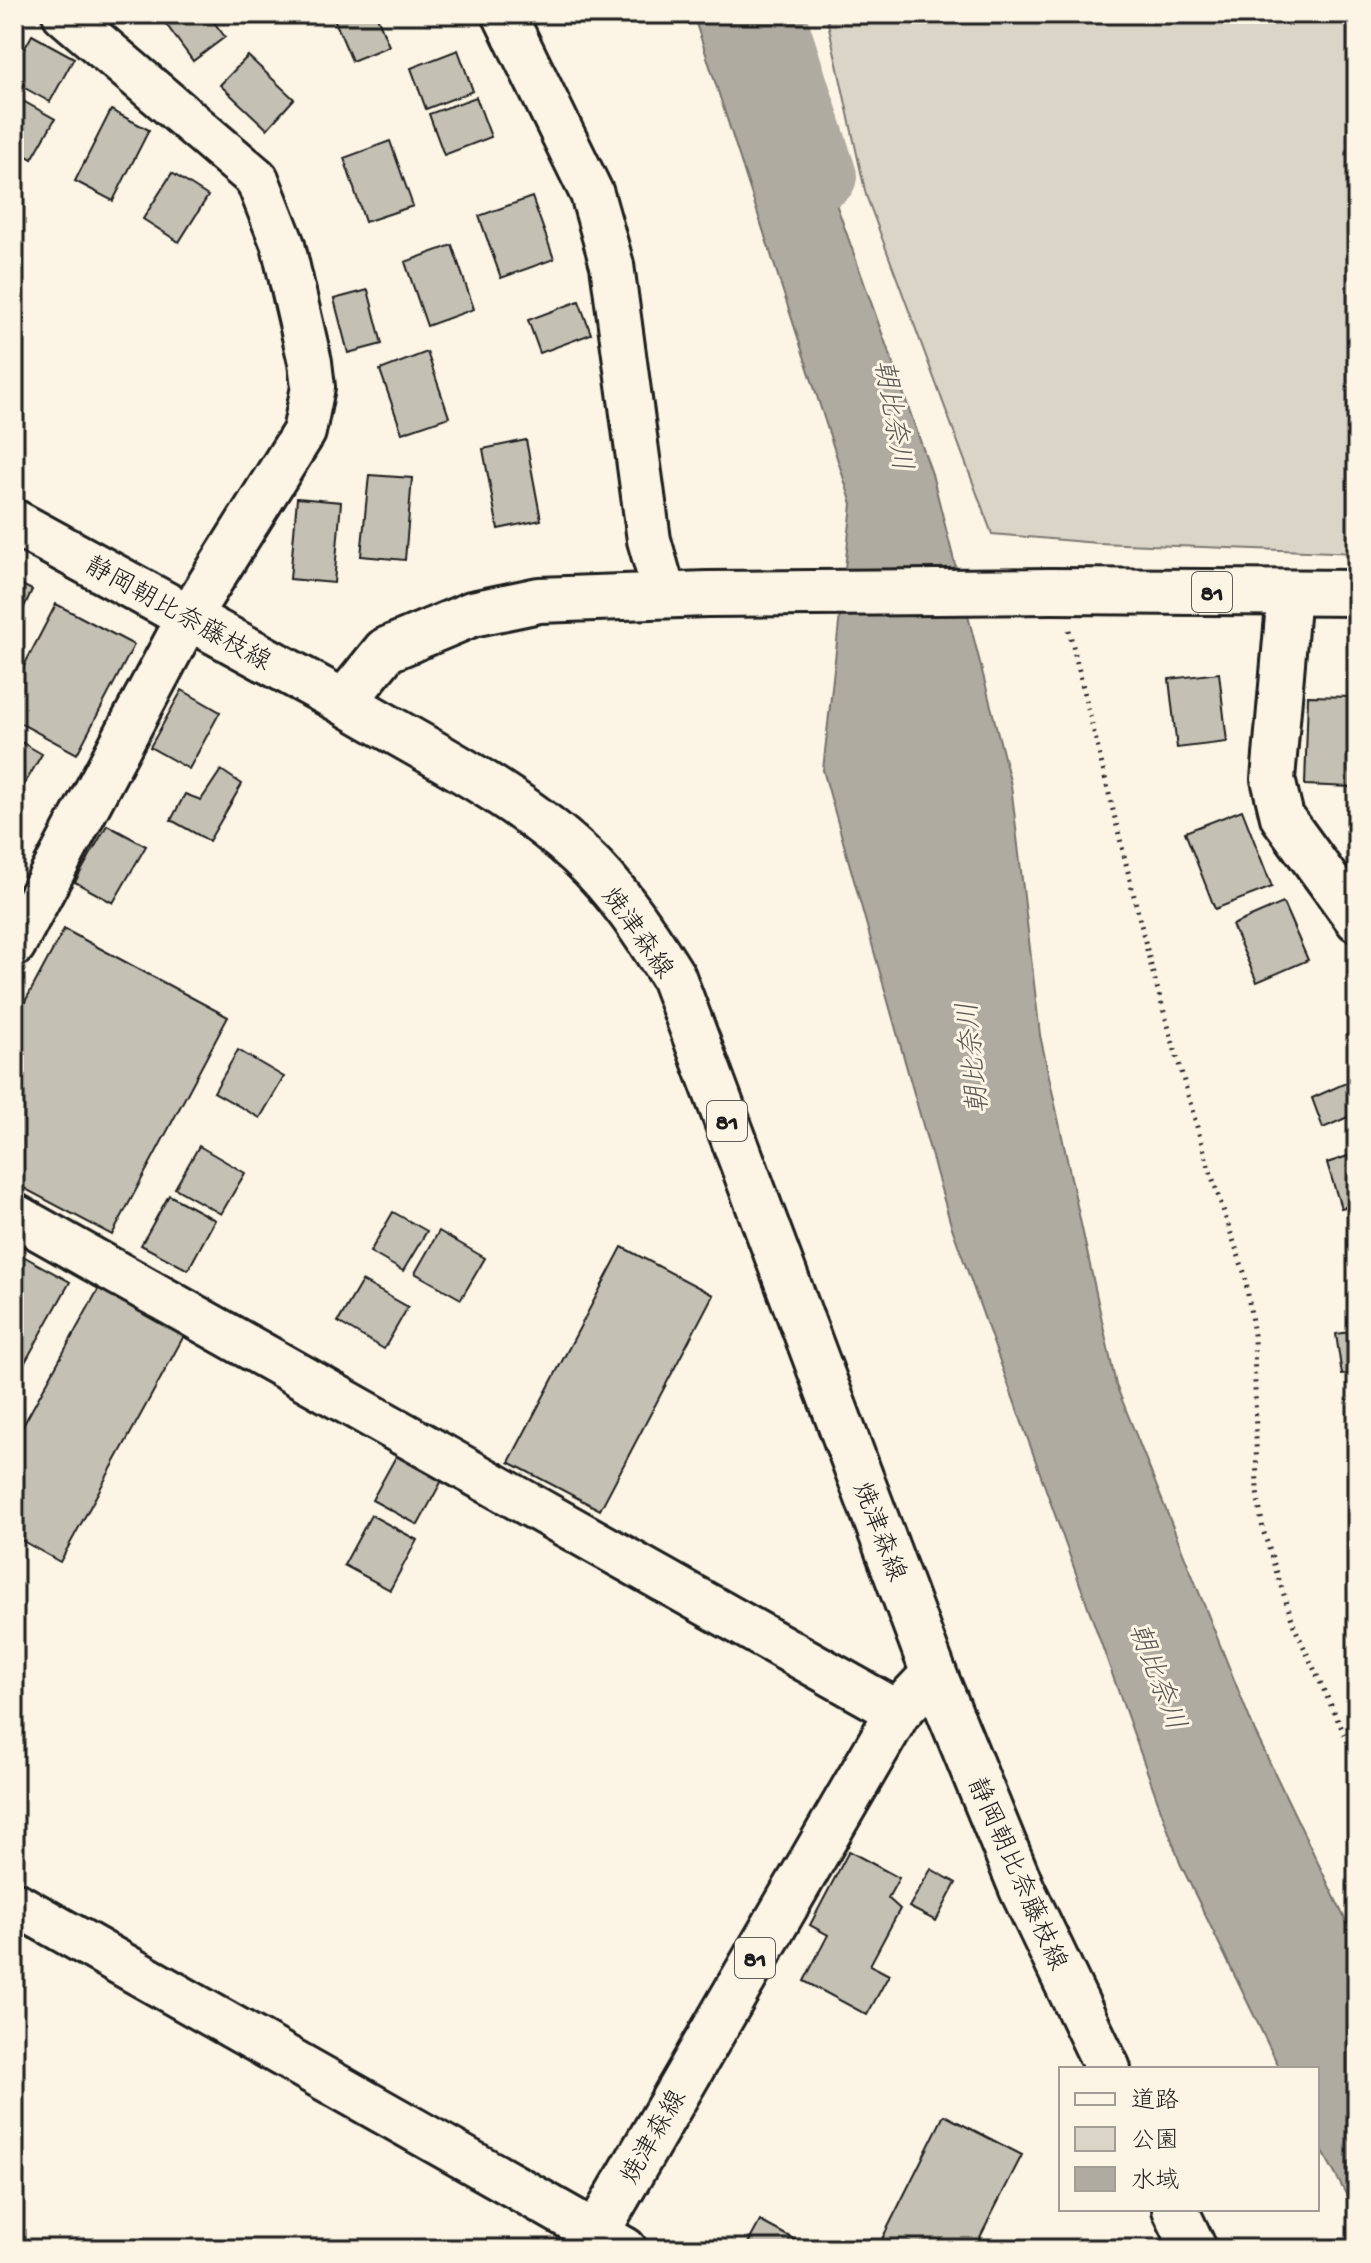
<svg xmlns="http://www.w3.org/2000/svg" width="1371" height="2263" font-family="'Gochi Hand','Klee One',sans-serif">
  <rect width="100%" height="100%" fill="#fcf5e5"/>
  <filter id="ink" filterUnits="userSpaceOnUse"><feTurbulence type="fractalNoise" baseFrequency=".0125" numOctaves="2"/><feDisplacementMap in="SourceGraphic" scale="16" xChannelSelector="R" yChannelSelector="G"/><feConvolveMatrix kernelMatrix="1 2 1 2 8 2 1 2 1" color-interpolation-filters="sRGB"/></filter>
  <g filter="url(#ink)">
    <polygon fill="#dbd5c8" stroke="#7c7872" stroke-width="2" points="826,14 1357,14 1357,553 1097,543 992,534 866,195"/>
    <polygon fill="#b0aba1" stroke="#75726c" stroke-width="2" points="693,14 772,14 796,91 932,474 1011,785 1040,1035 1116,1385 1255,1732 1357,1944 1357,2214 1317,2141 1317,2069 1280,2069 1180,1863 951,1225 823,770 852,504"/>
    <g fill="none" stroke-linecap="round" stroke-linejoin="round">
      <polyline stroke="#b0aba1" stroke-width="64" points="773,14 825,176"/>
    </g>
    <g fill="#c4c0b3" stroke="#1c1c1c" stroke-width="2">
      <polygon points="172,14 208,14 225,37 193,61 163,20"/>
      <polygon points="332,14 376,14 389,46 352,61"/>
      <polygon points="32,35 74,58 50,102 14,82 14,68"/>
      <polygon points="458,50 473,91 426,109 411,68"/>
      <polygon points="248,56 294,99 267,129 220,85"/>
      <polygon points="14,96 55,119 32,159 14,148"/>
      <polygon points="476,97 491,137 444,155 429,114"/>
      <polygon points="111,110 149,130 113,201 75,181"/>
      <polygon points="390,141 413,206 365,222 344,158"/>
      <polygon points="172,173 208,196 179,242 143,219"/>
      <polygon points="532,197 554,259 501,278 479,216"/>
      <polygon points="452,245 474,309 427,326 405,262"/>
      <polygon points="368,290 382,344 348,353 334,299"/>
      <polygon points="579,301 591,334 540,353 528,320"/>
      <polygon points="427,352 449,417 402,433 380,370"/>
      <polygon points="526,440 541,520 498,529 483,449"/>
      <polygon points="369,475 412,478 405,560 361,556"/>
      <polygon points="297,498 341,502 334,583 290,579"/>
      <polygon points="14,581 32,590 19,618 14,616"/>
      <polygon points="56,604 134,645 77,754 14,720 14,685"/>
      <polygon points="1219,673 1227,742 1177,748 1169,679"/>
      <polygon points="182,690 220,712 189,769 150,747"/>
      <polygon points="1308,696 1354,697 1351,787 1305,785"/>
      <polygon points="14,738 42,754 14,802"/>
      <polygon points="221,770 242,784 209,841 171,820 185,794 201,800"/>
      <polygon points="1242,810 1272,887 1215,909 1185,832"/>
      <polygon points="107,825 146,846 113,903 75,882"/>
      <polygon points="1283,903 1308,960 1257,982 1232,925"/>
      <polygon points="64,929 228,1017 112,1235 14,1183 14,1022"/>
      <polygon points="238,1050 284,1077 260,1118 214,1092"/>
      <polygon points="1357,1078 1357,1113 1323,1128 1312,1098"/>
      <polygon points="199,1146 245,1173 221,1214 175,1188"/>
      <polygon points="1357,1153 1357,1204 1341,1208 1327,1163"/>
      <polygon points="169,1195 215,1220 188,1270 141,1245"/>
      <polygon points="393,1212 427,1231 403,1271 370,1252"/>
      <polygon points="439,1231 485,1258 461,1299 415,1273"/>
      <polygon points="622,1247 713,1295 600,1510 509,1462"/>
      <polygon points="14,1251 70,1282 14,1382"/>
      <polygon points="362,1281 408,1307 384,1349 338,1322"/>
      <polygon points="100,1286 185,1334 60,1562 14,1536 14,1442"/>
      <polygon points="1357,1331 1357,1373 1342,1375 1336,1334"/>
      <polygon points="399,1451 445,1475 418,1525 372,1500"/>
      <polygon points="371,1515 417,1540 390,1590 344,1565"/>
      <polygon points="849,1851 899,1878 888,1898 900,1909 870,1965 889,1975 867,2015 804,1981 828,1935 810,1925"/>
      <polygon points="931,1869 956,1883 936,1921 909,1907"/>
      <polygon points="944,2115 1022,2155 974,2249 877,2249"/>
      <polygon points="760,2221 812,2249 745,2249"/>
    </g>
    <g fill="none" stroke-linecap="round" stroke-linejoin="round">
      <defs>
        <g id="minor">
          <polyline points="504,14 592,194 612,265 649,540 665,596"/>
          <polyline points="1289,593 1273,779 1282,817 1357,920"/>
          <polyline points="14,945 188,618 304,432 313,387 310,362 283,245 257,179 64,14"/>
          <polyline points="14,1215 898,1712"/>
          <polyline points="14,1903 625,2249"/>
        </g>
        <g id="secondary">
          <polyline points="14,522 344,702"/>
          <polyline points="934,1674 1022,1889 1108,2069"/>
          <polyline points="1175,2209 1194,2249"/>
        </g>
        <path id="primary" d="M587 2249 898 1712 934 1674 673 977C646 934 618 890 580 855 513 792 423 749 344 702L386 650 472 614 539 600 707 594 1051 591 1357 593"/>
      </defs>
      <use href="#minor" stroke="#1c1c1c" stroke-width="48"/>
      <use href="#secondary" stroke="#1c1c1c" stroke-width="50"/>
      <use href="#primary" stroke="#1c1c1c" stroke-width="50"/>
      <polyline stroke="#1c1c1c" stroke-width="5" stroke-dasharray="2 6" stroke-linecap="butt" points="1069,630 1152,970 1208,1165 1245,1275 1254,1335 1257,1492 1263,1530 1294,1626 1357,1761"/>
      <use href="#minor" stroke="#fcf5e5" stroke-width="42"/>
      <use href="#secondary" stroke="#fcf5e5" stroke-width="44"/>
      <use href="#primary" stroke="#fcf5e5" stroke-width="44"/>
    </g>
  </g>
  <g text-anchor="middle" stroke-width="6" stroke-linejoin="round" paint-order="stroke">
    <g fill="#fcf5e5" stroke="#5f5d58" stroke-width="2">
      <rect x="1192" y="572" width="40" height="40" rx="6"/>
      <rect x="707" y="1101" width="40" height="40" rx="6"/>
      <rect x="735" y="1938" width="40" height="40" rx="6"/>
    </g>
    <g font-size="24" font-weight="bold" fill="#1c1c1c">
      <text x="1212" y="600">81</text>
      <text x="727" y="1129">81</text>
      <text x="755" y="1966">81</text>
    </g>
    <g font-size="26" fill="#1c1c1c" stroke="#fcf5e5">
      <text transform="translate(179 612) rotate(29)" y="9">静岡朝比奈藤枝線</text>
      <text transform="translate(639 932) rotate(55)" y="9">焼津森線</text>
      <text transform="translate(881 1531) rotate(69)" y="9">焼津森線</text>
      <text transform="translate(1019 1873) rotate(66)" y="9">静岡朝比奈藤枝線</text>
      <text transform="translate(652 2136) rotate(-60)" y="9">焼津森線</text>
    </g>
    <g font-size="28" font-style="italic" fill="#575551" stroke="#fcf5e5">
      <text transform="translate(895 415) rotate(80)" y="10">朝比奈川</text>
      <text transform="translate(971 1058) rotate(-96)" y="10">朝比奈川</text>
      <text transform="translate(1159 1676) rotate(69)" y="10">朝比奈川</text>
    </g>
  </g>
  <rect width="1371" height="2263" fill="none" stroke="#fcf5e5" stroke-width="48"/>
  <rect x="24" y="24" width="1323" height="2215" fill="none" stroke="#1c1c1c" stroke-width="3" filter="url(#ink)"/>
  <rect x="1059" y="2067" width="260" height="144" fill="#fcf5e5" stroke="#a29e95" stroke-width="2"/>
  <rect x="1075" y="2093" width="40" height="12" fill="#fcf5e5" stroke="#a29e95" stroke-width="2"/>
  <text x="1131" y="2107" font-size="24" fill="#1c1c1c">道路</text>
  <rect x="1075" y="2127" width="40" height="24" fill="#dbd5c8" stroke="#a29e95" stroke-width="2"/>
  <text x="1131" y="2147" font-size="24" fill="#1c1c1c">公園</text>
  <rect x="1075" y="2167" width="40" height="24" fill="#b0aba1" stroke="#a29e95" stroke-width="2"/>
  <text x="1131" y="2187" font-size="24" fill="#1c1c1c">水域</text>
</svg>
